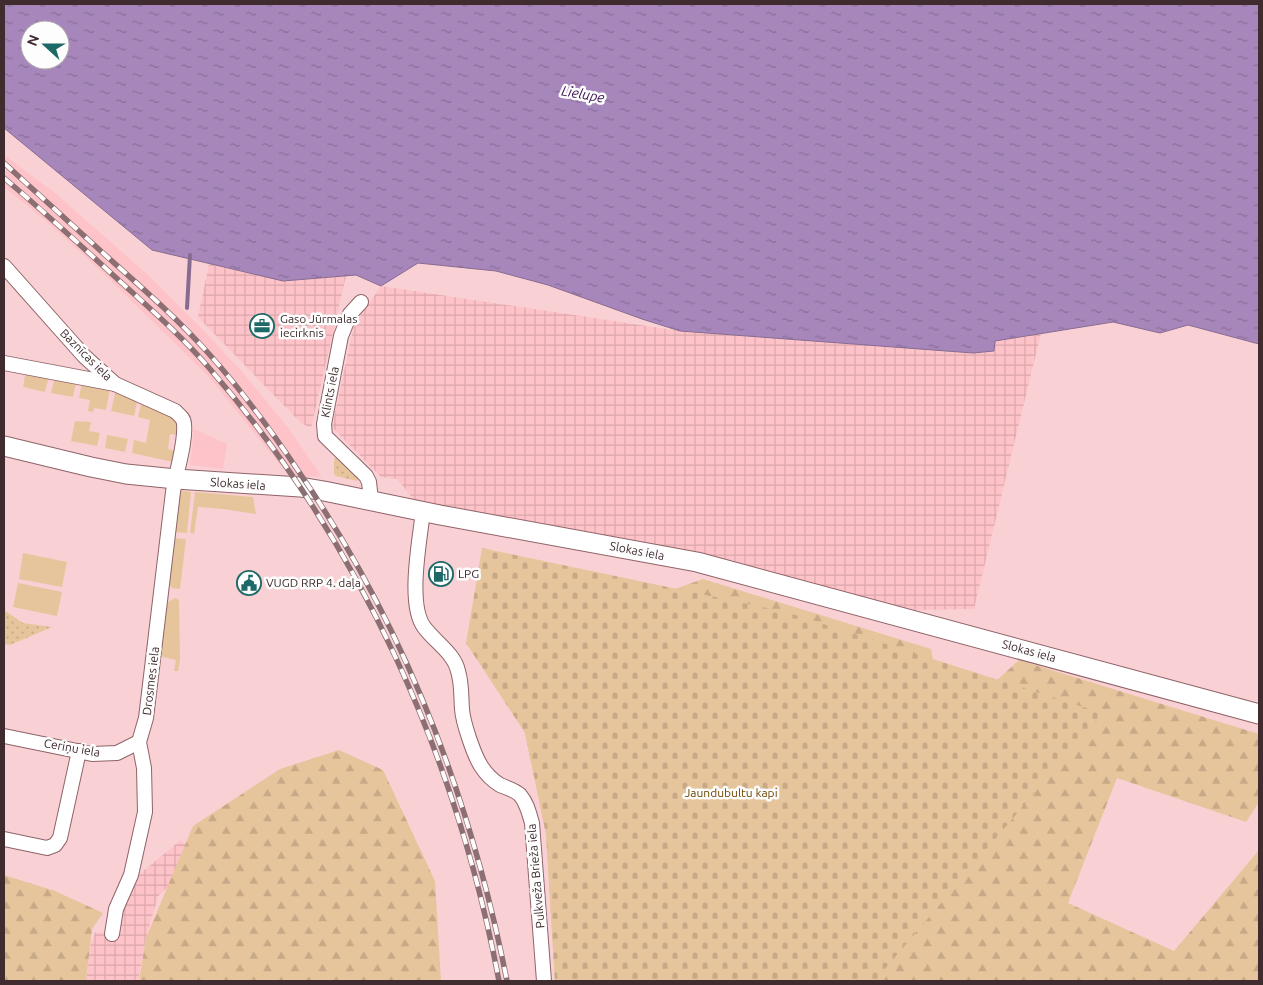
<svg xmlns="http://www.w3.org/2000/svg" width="1263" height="985" font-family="Ubuntu,sans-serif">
  <defs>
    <pattern id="industrial-grid" width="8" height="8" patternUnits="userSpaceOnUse" patternTransform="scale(1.25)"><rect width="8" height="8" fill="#fec3c8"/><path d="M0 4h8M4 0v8" fill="none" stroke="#dba8ac"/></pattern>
    <pattern id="forest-firs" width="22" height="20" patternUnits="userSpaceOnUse" patternTransform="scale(1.25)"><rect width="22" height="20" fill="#e7c59c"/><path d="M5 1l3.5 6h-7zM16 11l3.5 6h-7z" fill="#c7a987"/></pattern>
    <pattern id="cemetery-stones" width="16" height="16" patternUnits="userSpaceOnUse" patternTransform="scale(1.25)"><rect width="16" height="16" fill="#e7c59c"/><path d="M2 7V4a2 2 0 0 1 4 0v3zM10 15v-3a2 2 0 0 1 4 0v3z" fill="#c7a987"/></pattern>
    <pattern id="park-dots" width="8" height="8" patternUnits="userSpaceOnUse" patternTransform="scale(1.25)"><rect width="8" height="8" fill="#e7c59c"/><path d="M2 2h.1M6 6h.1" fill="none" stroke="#c7a987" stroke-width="1.8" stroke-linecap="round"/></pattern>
    <pattern id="water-ripples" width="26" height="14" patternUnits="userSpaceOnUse" patternTransform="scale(1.25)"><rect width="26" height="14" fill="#a786bb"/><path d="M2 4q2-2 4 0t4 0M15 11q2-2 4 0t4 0" fill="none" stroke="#896e98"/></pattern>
  </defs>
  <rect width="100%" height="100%" fill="#f9d0d4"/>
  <g fill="#fec3c8">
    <polygon points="4,155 55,193 148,275 205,332 244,374 289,429 321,476 291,478 209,377 101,271 45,220 4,187"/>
    <polygon points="194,429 227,444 223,469 190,465"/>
  </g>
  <g fill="url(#industrial-grid)">
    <polygon points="209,264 283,281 346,276 311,428 301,423 198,317"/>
    <polygon points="381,286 680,331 973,353 995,341 1041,333 974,609 875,611 423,511 397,479 381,477 332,427 354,325"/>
    <polygon points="181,840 197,860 158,896 146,938 138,981 86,981 91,941 93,941 95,932 112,934 136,877"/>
  </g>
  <g fill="#e7c59c">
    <polygon points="26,371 49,376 45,392 23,387"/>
    <polygon points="55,377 76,382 73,397 51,393"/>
    <polygon points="82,382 110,389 106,410 94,408 93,412 88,411 90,400 79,398"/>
    <polygon points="116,389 138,398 134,416 111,411"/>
    <path d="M142 400C159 408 180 412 177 435L170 434 168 449 175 451 173 462 132 453 134 440 146 443 150 420 138 417Z"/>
    <polygon points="75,421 91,422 89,431 100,433 97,446 71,441"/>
    <polygon points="107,435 128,439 125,452 105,448"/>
    <polygon points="178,490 191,492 187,533 174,532"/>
    <polygon points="195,492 253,497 256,514 223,509 198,507 194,534 190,533"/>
    <polygon points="172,538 186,539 180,589 172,588 167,581"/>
    <polygon points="23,553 67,562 62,587 19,579"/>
    <polygon points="18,583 62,592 57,616 13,607"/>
    <polygon points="175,598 179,600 180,660 178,671 174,671 176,660 163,657 160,651 164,607 168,602"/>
  </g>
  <g fill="url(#forest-firs)">
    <polygon points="703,579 931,649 937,680 985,691 1019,660 1259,734 1259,802 1246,822 1117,778 1068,903 1174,951 1259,850 1259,981 555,981 546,834 525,733 641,601"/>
    <polygon points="339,750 383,770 435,881 441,981 139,981 146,938 193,826 280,769"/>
    <polygon points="4,875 55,891 103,913 92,929 86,981 4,981"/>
  </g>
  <polygon fill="url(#cemetery-stones)" points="482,548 786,612 1102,713 880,975 878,981 555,981 546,834 525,733 466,643"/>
  <g fill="url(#park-dots)">
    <path d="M336 457C347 461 352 470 358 479L357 481 336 476 334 474V459Z"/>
    <polygon points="4,610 23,623 52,627 10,645 4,644"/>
  </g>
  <path fill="url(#water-ripples)" stroke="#886b91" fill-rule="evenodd" d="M4 4H1259V344L1188 325 1160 333 1113 322 995 341 994 351 973 353 680 331 642 319 548 285 496 271 418 263 381 286 356 275 283 281 152 250 4 128ZM30 30H60V60H30Z"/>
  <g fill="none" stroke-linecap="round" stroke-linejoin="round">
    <polyline stroke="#886b91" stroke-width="4" points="187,308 190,255"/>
    <defs>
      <g id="street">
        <path d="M4 266 84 356 115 384 175 411C179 415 184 418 184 424 186 443 176 472 173 492L146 718 139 742 144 768 145 812 131 875 116 909 112 934"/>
        <polyline points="361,302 350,314 341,336 324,424 325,436 366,476 369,482 371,500"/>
        <polyline points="4,363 115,384"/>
        <path d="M423 511C420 539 407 604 424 627 435 642 454 653 458 671 462 684 461 696 462 709 463 723 474 755 481 766 486 774 492 780 500 785 507 788 515 790 520 795 527 803 529 813 532 823L544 981"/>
        <polyline points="4,736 92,754 117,753 139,742"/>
        <polyline points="4,839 47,848 55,845 60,838 79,751"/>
      </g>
      <polyline id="secondary" points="4,446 91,467 126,474 176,479 300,487 324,491 440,515 697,562 1259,714"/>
    </defs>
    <use href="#street" stroke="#8f6368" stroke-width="16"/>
    <use href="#secondary" stroke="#8f6368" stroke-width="21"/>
    <use href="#street" stroke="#fff" stroke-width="14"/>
    <use href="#secondary" stroke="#fff" stroke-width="19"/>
    <defs>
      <g id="rail">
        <path d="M4 163C37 193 70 223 103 253 140 286 177 318 210 355 242 391 270 429 297 469 403 623 471 798 507 981"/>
        <path d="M4 178C41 209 77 242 113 275 146 305 181 335 210 369 360 542 457 757 499 981"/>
      </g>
    </defs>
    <use href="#rail" stroke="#8c6f72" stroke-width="5.5"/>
    <use href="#rail" stroke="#fdfdfd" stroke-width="4" stroke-dasharray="11" stroke-linecap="butt"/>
  </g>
  <defs>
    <symbol id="office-ring" viewBox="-11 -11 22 22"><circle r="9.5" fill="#fdfdfd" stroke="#1d6967" stroke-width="1.5"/><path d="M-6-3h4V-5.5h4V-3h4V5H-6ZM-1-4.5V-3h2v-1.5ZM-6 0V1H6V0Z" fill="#1d6967"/></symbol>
    <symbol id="fuel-ring" viewBox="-11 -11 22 22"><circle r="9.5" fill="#fdfdfd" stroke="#1d6967" stroke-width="1.5"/><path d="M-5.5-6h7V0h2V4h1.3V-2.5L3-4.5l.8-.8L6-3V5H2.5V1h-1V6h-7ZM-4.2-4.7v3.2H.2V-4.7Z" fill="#1d6967"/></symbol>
    <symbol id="civic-ring" viewBox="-11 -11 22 22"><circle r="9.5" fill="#fdfdfd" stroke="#1d6967" stroke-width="1.5"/><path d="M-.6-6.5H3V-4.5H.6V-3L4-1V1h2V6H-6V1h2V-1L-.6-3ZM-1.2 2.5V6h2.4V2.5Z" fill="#1d6967"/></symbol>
  </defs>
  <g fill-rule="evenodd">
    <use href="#office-ring" x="248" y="312" width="28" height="28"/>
    <use href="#fuel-ring" x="427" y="560" width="28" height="28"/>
    <use href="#civic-ring" x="235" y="569" width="28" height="28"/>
  </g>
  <g text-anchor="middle" stroke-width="5" stroke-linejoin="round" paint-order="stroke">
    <g font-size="12" fill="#402c2e" stroke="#fdfdfd" text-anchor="start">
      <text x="280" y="323">Gaso Jūrmalas<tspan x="280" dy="14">iecirknis</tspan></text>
      <text x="458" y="578">LPG</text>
      <text x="266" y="587">VUGD RRP 4. daļa</text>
    </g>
    <g font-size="12" fill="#402c2e" stroke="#fdfdfd">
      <text transform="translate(86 355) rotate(45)" y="4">Baznīcas iela</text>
      <text transform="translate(330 392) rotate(-79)" y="4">Klints iela</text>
      <text transform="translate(238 484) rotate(4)" y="4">Slokas iela</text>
      <text transform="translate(637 551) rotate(11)" y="4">Slokas iela</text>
      <text transform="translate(1029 651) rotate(15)" y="4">Slokas iela</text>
      <text transform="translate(151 681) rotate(-83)" y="4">Drosmes iela</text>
      <text transform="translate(72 748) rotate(10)" y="4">Ceriņu iela</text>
      <text transform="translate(536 876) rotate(-95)" y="4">Pulkveža Brieža iela</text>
    </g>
    <g font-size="12" fill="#6d4501" stroke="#fdfdfd">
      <text x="731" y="797">Jaundubultu kapi</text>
    </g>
    <g font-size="14" font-style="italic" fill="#3e1354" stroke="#fdfdfd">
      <text transform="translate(583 94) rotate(10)" y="5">Lielupe</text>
    </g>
  </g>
  <rect width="1263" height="985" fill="none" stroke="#402c2e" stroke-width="10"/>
  <g transform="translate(45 45) rotate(291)"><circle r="24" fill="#fdfdfd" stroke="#b1a9aa"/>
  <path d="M0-4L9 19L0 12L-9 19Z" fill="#1d6967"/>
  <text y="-8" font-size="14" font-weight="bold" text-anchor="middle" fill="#402c2e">N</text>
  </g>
</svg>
